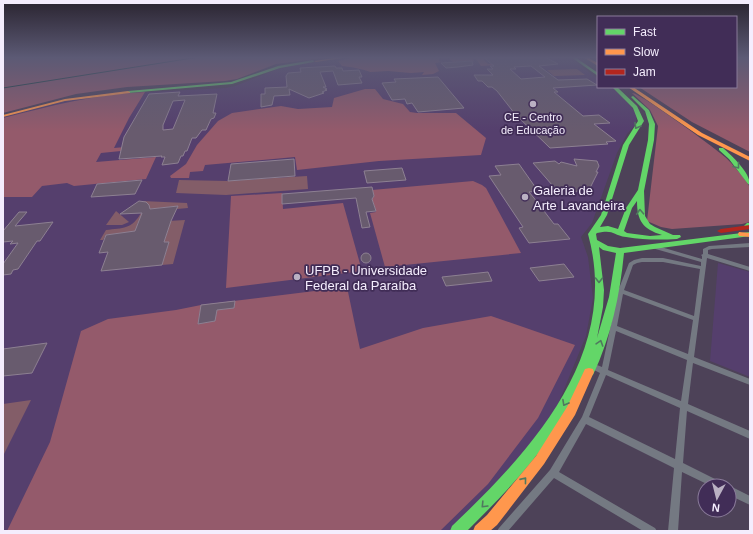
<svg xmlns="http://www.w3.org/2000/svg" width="753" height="534" font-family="Helvetica,sans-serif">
  <rect width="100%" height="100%" fill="#4d4258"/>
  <g fill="#553f6d">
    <polygon points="357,57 570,57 598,79 598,87 611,87 614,89 631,106 636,114 636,124 627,134 617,153 592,223 581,237 588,257 593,298 586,336 551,421 517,463 451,531 3,531 3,117 69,100 108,94 226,88 235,86 278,69 302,64"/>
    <polygon points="718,263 750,272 750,377 710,361"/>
  </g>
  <g fill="#835d68">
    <polygon points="577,69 585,75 554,76 547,70"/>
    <polygon points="307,176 308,189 226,195 176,193 179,180 228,181"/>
    <polygon points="142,201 187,203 188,208 177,209 177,206 150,209 149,205"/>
    <polygon points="116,211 129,222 122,225 106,225"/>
    <path d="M141 213 148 214 140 219 137 225 145 230 106 235 103 240H100L106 230C123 228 132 229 141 213Z"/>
    <polygon points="185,220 173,264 162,265 169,242 164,242 168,229 168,221"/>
    <polygon points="31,400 3,456 3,404"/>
  </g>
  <g fill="#945a6b">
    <polygon points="3,57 330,57 276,64 237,79 225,81 127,87 76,94 3,113"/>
    <path d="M356 57H439V61L442 62 435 63 439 71 433 74 422 75 424 72 411 73 388 71 370 72C367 70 347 66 342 66L338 61Z"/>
    <polygon points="445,57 479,57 486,58 483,59 488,64 497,64 496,65 481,66 476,59 473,59 474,61 471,61 453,62 449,59 451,58"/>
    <polygon points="736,57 750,57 750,152 692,122 639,87 736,87"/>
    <polygon points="365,89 375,89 383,99 403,104 410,112 417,113 456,113 486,138 481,155 379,161 297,170 295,157 205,165 203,171 190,172 189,178 171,178 170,176 186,164 197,145 218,121 232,113 281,106 298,109 332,107 334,98"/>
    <path d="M145 92 129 118 114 148 158 144 147 151 120 153 121 151 101 153 96 162 156 157 146 179 74 186 67 183 42 186 32 197H3V118C50 106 96 94 145 92Z"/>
    <path d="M632 93C639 92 715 148 725 157 730 161 749 183 750 188 753 198 750 212 750 222L742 224 672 229 661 227 647 221 658 126 650 110Z"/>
    <polygon points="473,181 482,185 486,188 521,253 385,267 370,213 376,212 372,199 374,196 372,190"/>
    <polygon points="282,193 283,209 343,203 362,271 226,288 231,196"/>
    <polygon points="347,287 360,349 423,328 491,316 575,345 538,418 488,484 440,531 7,531 50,442 81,331 108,319 176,310 201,305"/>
  </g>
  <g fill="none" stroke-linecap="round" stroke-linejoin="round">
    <polyline stroke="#0d3b38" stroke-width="1" points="3,88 199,57"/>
  </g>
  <g fill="#685b6e" stroke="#8d8092" fill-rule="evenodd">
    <path d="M483 57H545L558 64 539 66 558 80 587 79 597 85 553 88 558 92H554L583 116 599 115 610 123 594 124 616 141 606 142 608 144 550 148 515 114 497 91 492 87H488L482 81H478L474 75H493L487 69H493L490 66H494ZM531 66 545 77 521 79 510 69H516L514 67Z"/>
    <polygon points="472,61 473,65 458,67 446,68 441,63"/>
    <polygon points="335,66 336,68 342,68 343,71 359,70 362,77 359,77 362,83 338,85 333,71 320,72 326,87 323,87 327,89 325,90 327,90 322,92 324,93 309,98 289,89 290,95 274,96 272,105 261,107 261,94 265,94 265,88 287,87 286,76 288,73 301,72 300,68"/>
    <polygon points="438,77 464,108 418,112 412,103 407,104 405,99 392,100 382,83 396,82 394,79"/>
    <path d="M180 92 178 96 217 94 213 113H216L214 118 211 119 206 130H202L196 138H192L187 151H185L183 156H181L178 163 162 165 165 157H161L162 156 119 159 124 137 149 94ZM185 100 173 129 163 130V125L173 101Z"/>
    <polygon points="294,159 295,176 228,181 231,164"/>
    <polygon points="574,159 597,161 599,166 596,172 598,172 589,190 559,193 533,163 555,161 559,164 561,162 577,166"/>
    <polygon points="519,164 538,191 529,192 534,198 554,224 558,224 570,239 529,243 519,228 523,227 489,176 501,175 495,166"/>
    <polygon points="402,168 406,180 367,183 364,171"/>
    <polygon points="142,180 135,194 91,197 97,184"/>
    <polygon points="372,187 374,196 372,199 376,211 366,212 370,227 362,228 356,198 282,204 282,194"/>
    <polygon points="139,201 146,202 149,205 150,209 178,206 171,221 164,242 169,242 162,265 101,271 108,252 99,253 106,235 135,231 142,213 120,214"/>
    <polygon points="19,212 27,212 15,226 53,222 40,241 37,241 18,269 13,270 11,274 3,275 3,264 18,243 10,244 13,241 3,242 3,231"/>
    <circle cx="366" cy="258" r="5"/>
    <polygon points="564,264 574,277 539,281 530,268"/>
    <polygon points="488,272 492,281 446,286 442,277"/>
    <polygon points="235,301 234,308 217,310 215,321 198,324 201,305"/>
    <polygon points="47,343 32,373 3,376 3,349"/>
  </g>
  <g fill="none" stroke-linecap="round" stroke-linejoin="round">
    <g fill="#747982" fill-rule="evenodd">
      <path d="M750 243V247L712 249 708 250V254L750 267V271L707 258 694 357 750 379V385L693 363 688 404 750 431V439L687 411 683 463 723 483 724 486H711L682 472 678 531H668L674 468 586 424 559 472 655 528 657 531H643L554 478 508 531H497L499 528 550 470 582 417 600 373 590 368 589 366 590 364 592 363 602 367 618 291 629 263 634 260 642 258H663L701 266V262L652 248 651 247 654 245 702 259V256L701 255 703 254V249L709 246ZM642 262H663L700 269 694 316 624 290 633 265 637 263ZM623 294 693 320 688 354 617 326ZM616 331 687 360 681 401 608 370ZM606 375 680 408 675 459 589 417Z"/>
      <polygon points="728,486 729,486 732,487 750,496 750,505 729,495 729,486"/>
    </g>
    <g fill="#63d668" fill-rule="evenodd">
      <polygon points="571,57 575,57 598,73 598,76"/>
      <polygon points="313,60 314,62 280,68 232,84 128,93 126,92 128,91 231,82 278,66"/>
      <path d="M612 87H617L637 106 644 121 629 145 607 215 600 227 608 226 618 229 626 208 638 190 648 140 649 124 645 111 631 97 633 96 649 110 655 124 654 140 644 191 645 216 650 224 655 227 673 235H680L681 237 677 239C660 240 644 240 626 237 612 235 614 229 597 233L596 234 597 240 608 246 620 248 750 232V236L624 253C620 295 611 337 593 375L589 376 585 374C575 395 565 415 552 434 528 470 497 501 467 531H450L452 526C532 450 621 354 588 234L601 215 623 145 638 121 633 108ZM637 201C637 221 643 229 662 235L650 236 627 233 624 231 632 208ZM599 247 603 250 616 253 609 297 597 338 603 307 604 290Z"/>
      <path d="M719 148H723C732 156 750 172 750 185L748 184 729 159 719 150Z"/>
      <polygon points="747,223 750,223 750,228 744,229 743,227"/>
    </g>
    <g fill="#ff974d" fill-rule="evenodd">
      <polygon points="341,57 349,57 316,62 314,61"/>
      <polygon points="583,57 587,57 598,63 598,66"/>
      <polygon points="628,87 633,87 702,133 750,157 750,161 698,135"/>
      <polygon points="128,91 130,92 130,93 65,101 3,117 3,115 65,99"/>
      <polygon points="739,232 750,233 750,237 739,236 738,234"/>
      <polygon points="589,368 593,369 594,372 575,415 544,464 497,525 490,531 473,531 475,526 487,515 536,456 567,407 585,369"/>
    </g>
    <polygon fill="#b3261e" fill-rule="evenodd" points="750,225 750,229 721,233 717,231 721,229"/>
  </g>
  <defs><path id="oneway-chevron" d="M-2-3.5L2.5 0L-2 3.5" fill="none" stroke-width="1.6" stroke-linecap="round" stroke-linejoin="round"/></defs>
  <g stroke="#50795f">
    <use href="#oneway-chevron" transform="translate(637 126) rotate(120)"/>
    <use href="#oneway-chevron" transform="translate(737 166) rotate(52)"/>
    <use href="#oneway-chevron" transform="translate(640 212) rotate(-93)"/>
    <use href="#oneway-chevron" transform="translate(599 280) rotate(90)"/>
    <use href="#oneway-chevron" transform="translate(600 343) rotate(-72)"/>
    <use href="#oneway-chevron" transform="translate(565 403) rotate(119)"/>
    <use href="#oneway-chevron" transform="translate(524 480) rotate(-51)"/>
    <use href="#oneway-chevron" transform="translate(484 505) rotate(134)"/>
  </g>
  <linearGradient id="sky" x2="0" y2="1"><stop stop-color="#2a2430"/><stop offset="0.44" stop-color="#5c5a75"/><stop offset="1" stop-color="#5c5a75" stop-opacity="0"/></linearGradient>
  <rect width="753" height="131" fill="url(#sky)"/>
  <g fill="#bab1c3" stroke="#412d57" stroke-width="1.5">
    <circle cx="533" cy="104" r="4"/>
    <circle cx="525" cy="197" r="4"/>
    <circle cx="297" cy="277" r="4"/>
  </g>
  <g text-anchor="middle" stroke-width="3.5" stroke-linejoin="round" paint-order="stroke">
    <g font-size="11" fill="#f4edfd" stroke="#412d57">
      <text x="533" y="121">CE - Centro<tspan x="533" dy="13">de Educação</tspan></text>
    </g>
    <g font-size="13" fill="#f4edfd" stroke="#412d57" text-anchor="start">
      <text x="533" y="195">Galeria de<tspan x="533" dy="15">Arte Lavandeira</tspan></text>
      <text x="305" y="275">UFPB - Universidade<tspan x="305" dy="15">Federal da Paraíba</tspan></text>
    </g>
  </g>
  <rect width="753" height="534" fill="none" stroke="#f4edfd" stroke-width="8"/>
  <rect x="597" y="16" width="140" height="72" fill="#412d57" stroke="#897a99"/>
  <rect x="605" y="29" width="20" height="6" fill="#63d668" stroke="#897a99"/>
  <text x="633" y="36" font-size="12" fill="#f4edfd">Fast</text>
  <rect x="605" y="49" width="20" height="6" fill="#ff974d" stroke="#897a99"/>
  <text x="633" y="56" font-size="12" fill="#f4edfd">Slow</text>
  <rect x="605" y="69" width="20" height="6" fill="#b3261e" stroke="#897a99"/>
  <text x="633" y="76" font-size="12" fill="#f4edfd">Jam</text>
  <g transform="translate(717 498) rotate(187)"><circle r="19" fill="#412d57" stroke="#897a99"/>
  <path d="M0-3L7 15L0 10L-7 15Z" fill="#bab1c3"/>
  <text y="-6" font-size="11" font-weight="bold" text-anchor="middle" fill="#f4edfd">N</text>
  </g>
</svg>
